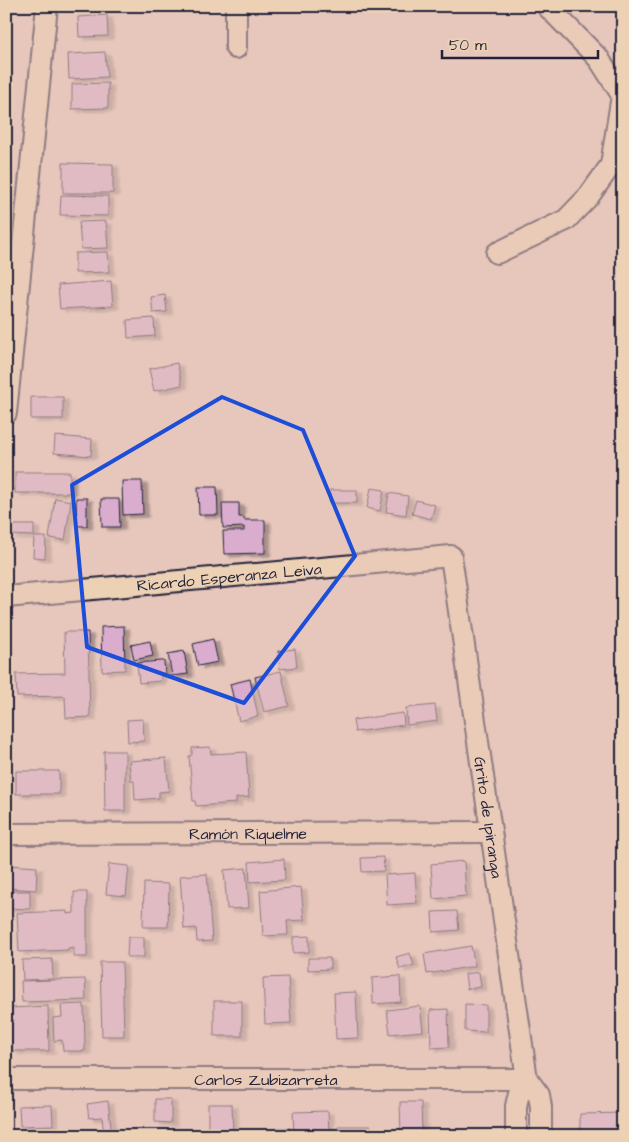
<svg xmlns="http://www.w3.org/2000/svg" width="629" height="1142" font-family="'Architects Daughter',sans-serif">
  <defs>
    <filter id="shadow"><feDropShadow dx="5.5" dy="3" stdDeviation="1" flood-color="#0004"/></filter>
  </defs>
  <rect width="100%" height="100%" fill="#e7c6bc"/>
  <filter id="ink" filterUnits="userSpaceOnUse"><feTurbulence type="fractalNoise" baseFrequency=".02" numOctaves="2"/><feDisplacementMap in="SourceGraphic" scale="10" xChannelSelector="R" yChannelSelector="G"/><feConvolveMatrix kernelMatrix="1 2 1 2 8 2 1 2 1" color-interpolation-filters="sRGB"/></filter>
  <g filter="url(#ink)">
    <g fill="#daadcf" stroke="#22223b" filter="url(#shadow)">
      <polygon points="107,15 108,36 79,37 78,17"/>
      <polygon points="105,52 107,77 69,79 68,54"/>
      <polygon points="108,83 108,108 72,109 72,84"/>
      <polygon points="63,163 113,164 113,193 63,193"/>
      <polygon points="61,195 108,196 108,216 60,215"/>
      <polygon points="106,221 108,248 81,249 79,222"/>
      <polygon points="108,252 109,272 75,273 75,253"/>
      <polygon points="111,281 113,306 60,309 58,285"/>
      <polygon points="165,295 167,312 153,313 151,297"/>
      <polygon points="154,318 155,336 128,338 127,320"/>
      <polygon points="177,363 182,385 154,391 149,369"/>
      <rect x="31" y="397" width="32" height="22"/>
      <polygon points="55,436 92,439 91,456 54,453"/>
      <rect x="15" y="472" width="55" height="21"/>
      <polygon points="122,481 142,481 143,514 123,515"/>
      <polygon points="198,487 217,487 218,515 199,515"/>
      <polygon points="371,488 384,490 380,511 367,508"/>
      <rect x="330" y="490" width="27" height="13"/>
      <polygon points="389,493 408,496 406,515 386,512"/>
      <polygon points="55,498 71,501 65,540 49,538"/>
      <polygon points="76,498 87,498 87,526 77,526"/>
      <polygon points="101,499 119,499 120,527 102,527"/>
      <polygon points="416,500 435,505 431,519 412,514"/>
      <polygon points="222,503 239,503 239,517 244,517 244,520 265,520 265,553 224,554 223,531 244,531 244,527 223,528"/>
      <polygon points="11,525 34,525 34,536 11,535"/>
      <polygon points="34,537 46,537 45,558 33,557"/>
      <polygon points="124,626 125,670 102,671 101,627"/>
      <polygon points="64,632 88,632 90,717 66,718 65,696 17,697 16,674 65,673"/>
      <polygon points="213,639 218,662 198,666 193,644"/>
      <polygon points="150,641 153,656 134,660 131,645"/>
      <polygon points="295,649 297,667 280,669 278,651"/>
      <polygon points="184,651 188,674 172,676 168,654"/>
      <polygon points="160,661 164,661 165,674 161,674 161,681 139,683 137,663"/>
      <polygon points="281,671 289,706 264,712 255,677"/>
      <polygon points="250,679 258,716 239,721 230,684"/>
      <polygon points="435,705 437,721 407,725 406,708"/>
      <polygon points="403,713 404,725 355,732 353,720"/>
      <polygon points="143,719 144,741 128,742 127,720"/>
      <polygon points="210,747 211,754 246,752 249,797 236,798 236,803 196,806 195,801 193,801 189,756 192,755 192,748"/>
      <polygon points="104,751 125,751 125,811 105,811"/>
      <polygon points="166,758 169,791 159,792 159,798 135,800 134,781 131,781 129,761"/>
      <rect x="16" y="771" width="43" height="23"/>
      <polygon points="383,857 384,871 362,872 361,858"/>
      <polygon points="284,859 285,880 250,882 249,862"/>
      <polygon points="464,861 466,896 433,899 431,864"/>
      <polygon points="109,864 129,866 126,896 106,894"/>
      <polygon points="8,865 37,867 36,890 6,888"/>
      <polygon points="246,868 249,908 227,909 224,870"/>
      <polygon points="415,873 417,903 387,905 385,875"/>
      <polygon points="207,874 212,941 197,942 196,928 184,929 180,876"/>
      <polygon points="144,883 169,884 168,927 143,927"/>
      <polygon points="301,887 304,920 287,921 288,935 263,936 260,891"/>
      <polygon points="6,891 30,891 30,909 6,908"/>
      <polygon points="74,892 87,892 87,957 74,957 74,947 68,948 68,950 19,952 17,913 67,911 67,914 74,913"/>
      <polygon points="457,911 459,930 433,932 432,912"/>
      <polygon points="309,936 309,952 293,953 293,937"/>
      <polygon points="128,937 144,937 144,957 127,957"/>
      <polygon points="471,946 475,966 427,974 424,954"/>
      <polygon points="410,953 414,965 400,969 396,957"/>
      <polygon points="308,958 330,958 330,969 308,970"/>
      <polygon points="52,959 53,979 23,980 22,960"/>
      <polygon points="100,962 122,962 124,1036 102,1036"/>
      <polygon points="479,972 481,987 467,989 465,974"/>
      <polygon points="400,976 401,1002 373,1004 372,978"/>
      <polygon points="288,977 291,1023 265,1024 263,978"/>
      <polygon points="85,979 86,1000 22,1002 21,981"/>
      <polygon points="356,992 358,1038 336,1039 334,993"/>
      <rect x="214" y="1001" width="28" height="35"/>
      <polygon points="84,1004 85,1051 63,1051 62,1040 54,1041 53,1018 62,1017 61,1005"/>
      <polygon points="465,1004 486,1005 486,1032 465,1031"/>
      <polygon points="48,1006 49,1051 12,1051 11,1008"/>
      <polygon points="420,1006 423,1031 390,1034 387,1010"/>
      <polygon points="448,1009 449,1047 431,1048 430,1010"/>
      <polygon points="155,1099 171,1099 171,1123 155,1122"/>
      <polygon points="108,1101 112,1135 104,1136 102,1117 89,1118 87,1104"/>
      <polygon points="400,1102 421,1102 422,1136 401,1136"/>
      <polygon points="208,1104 232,1104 233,1136 208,1136"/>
      <polygon points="52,1105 53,1125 20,1126 19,1106"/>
      <polygon points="328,1111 329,1136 294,1136 293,1112"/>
      <polygon points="623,1113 623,1136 580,1136 580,1114"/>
      <polygon points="338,1126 371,1126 372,1136 338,1136"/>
      <rect x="277" y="1128" width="13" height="8"/>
      <polygon points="396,1130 396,1136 377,1136 377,1131"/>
    </g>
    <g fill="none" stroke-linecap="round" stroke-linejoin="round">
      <defs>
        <g id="minor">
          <polyline points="236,48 236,6"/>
          <polyline points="497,253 566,220 589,196 611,165 622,95 599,59 547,6"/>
          <polyline points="6,413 47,6"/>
          <path id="s1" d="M6 597 451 556 527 1079 539 1095 541 1107V1136"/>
          <path id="s2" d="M6 834 491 832"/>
          <path id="s3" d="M6 1079H527"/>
          <polyline points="516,1136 516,1106 519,1093 527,1079"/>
        </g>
      </defs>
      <use href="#minor" stroke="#22223b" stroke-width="24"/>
      <use href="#minor" stroke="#edd1b4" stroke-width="20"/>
    </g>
  </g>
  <path d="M0 0H629V1142H0ZM222 397 303 430 355 556 244 703 87 647 72 485Z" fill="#e7c6bc" fill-opacity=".55" fill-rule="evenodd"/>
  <path fill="none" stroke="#1d4ed8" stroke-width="4" stroke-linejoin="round" d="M222 397 303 430 355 556 244 703 87 647 72 485Z"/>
  <g text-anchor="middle" stroke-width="5" stroke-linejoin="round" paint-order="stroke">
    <g font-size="16" fill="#22223b" stroke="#edd1b4">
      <text dy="6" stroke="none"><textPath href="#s1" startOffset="224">Ricardo Esperanza Leiva</textPath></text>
      <text dy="6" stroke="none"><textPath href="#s1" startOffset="711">Grito de Ipiranga</textPath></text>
      <text dy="6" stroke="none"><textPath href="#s2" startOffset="242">Ramón Riquelme</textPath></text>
      <text dy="6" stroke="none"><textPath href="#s3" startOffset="260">Carlos Zubizarreta</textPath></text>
    </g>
  </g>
  <rect width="629" height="1142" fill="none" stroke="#edd1b4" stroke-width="25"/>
  <rect x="12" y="12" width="604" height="1117" fill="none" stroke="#22223b" stroke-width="2" filter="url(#ink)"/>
  <path d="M442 50v8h156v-8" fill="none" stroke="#22223b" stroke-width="2.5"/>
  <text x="449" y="50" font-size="15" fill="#22223b" stroke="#edd1b4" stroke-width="4" paint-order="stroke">50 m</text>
</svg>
